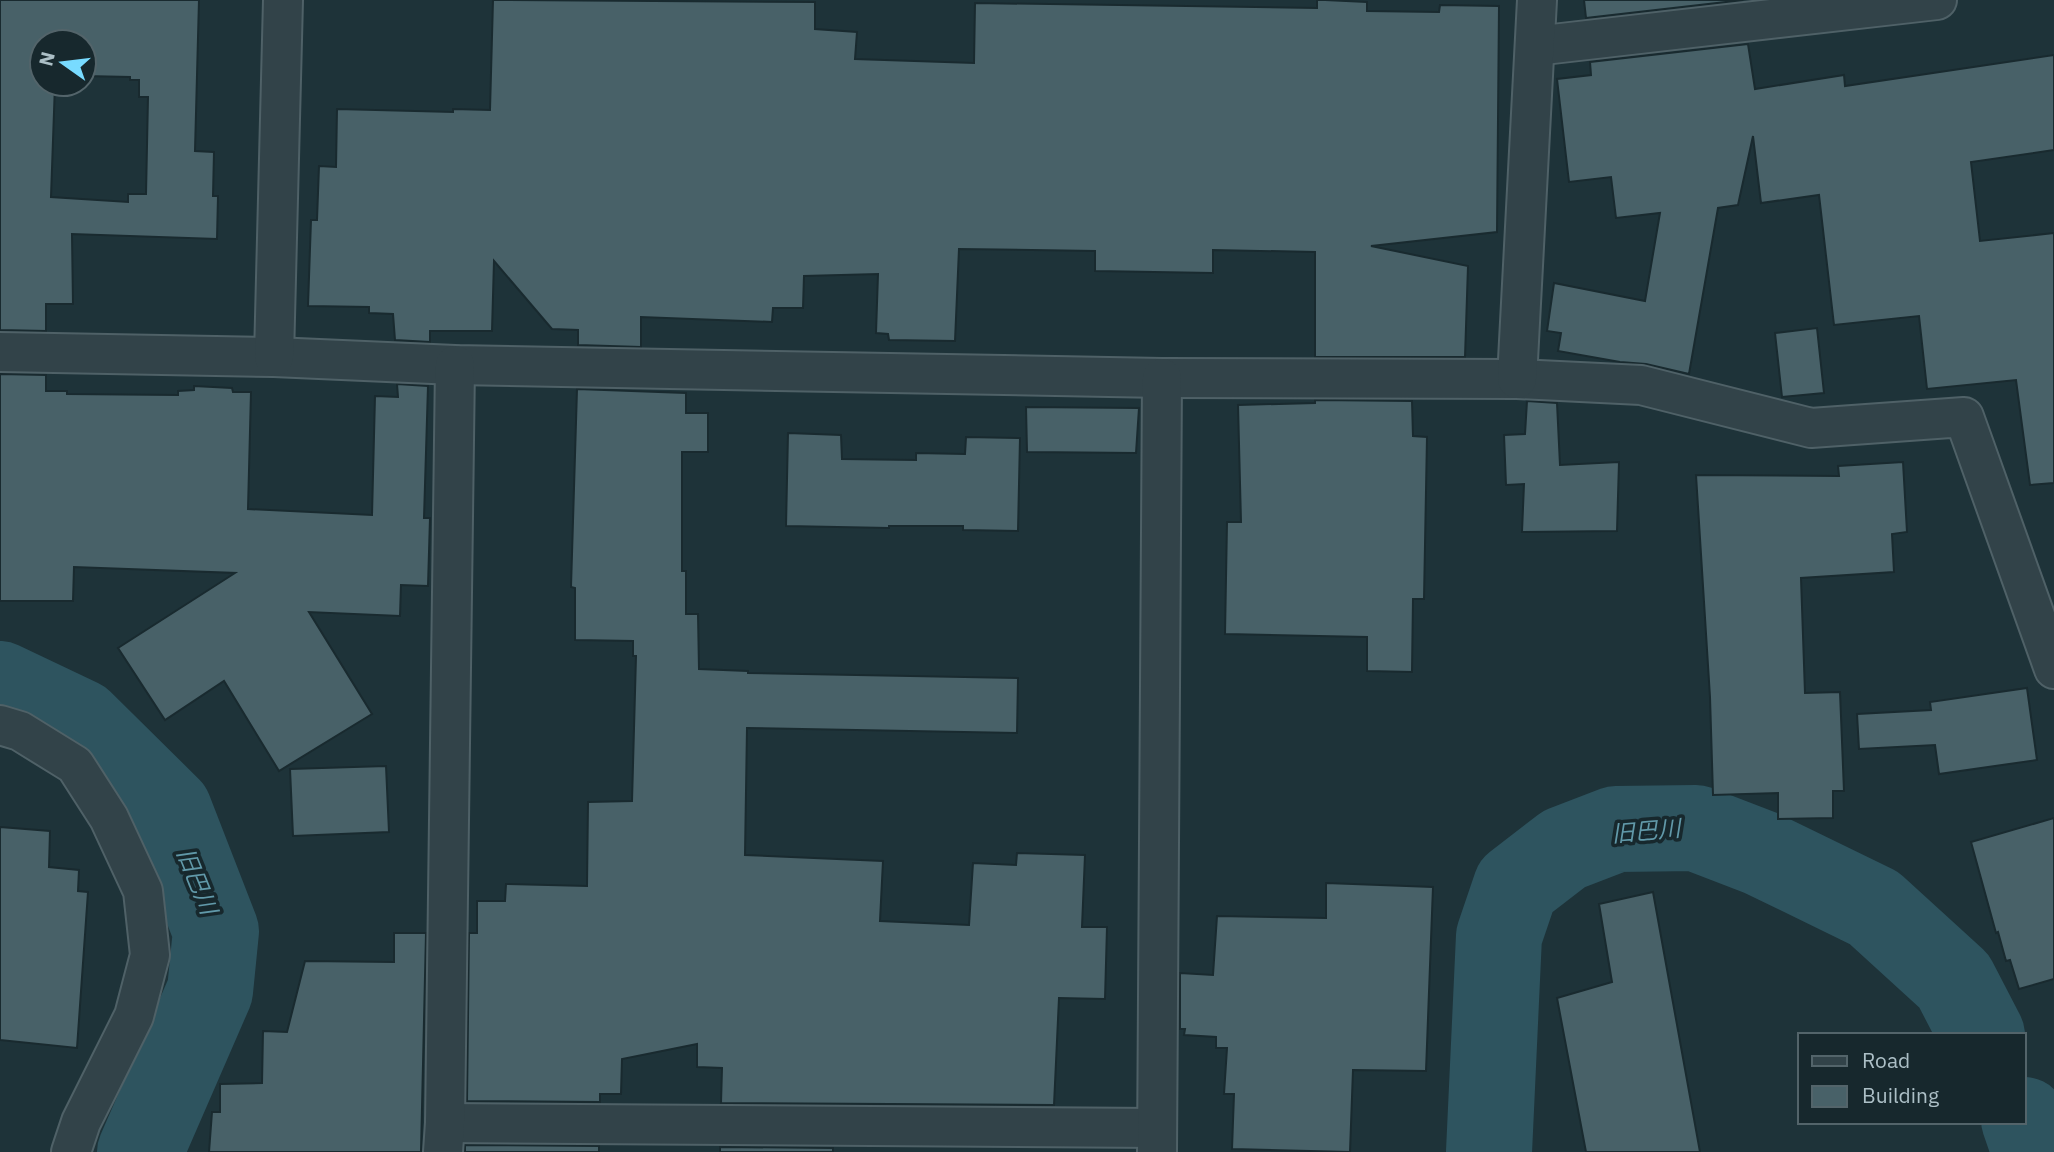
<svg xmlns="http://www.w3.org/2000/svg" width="2054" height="1152" font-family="'IBM Plex Sans','Noto Sans JP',sans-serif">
  <rect width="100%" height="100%" fill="#1e3339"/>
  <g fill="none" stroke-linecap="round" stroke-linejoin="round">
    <g stroke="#2e545f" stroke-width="86">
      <polyline points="0,684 80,722 169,810 216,931 210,991 140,1152"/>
      <polyline points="2024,1120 2035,1152"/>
      <polyline points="1489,1152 1499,936 1516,886 1564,849 1616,829 1696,828 1761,853 1874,908 1954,981 1982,1035"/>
    </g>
  </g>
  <g fill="#486168" stroke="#192a2f" stroke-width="2" fill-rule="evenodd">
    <path d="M0 0H199L195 151 214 152 213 196H218L217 239 72 234 73 304H46V331L0 330ZM42 42H84V76L130 77V80H139V97H148L146 194H128V202L51 197 55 84H42Z"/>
    <polygon points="493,0 815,2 815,29 857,32 855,59 974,63 975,3 1317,8 1317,0 1325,0 1367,2 1367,11 1439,12 1440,5 1499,6 1497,232 1371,246 1468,266 1465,357 1315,357 1315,252 1213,250 1213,273 1095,271 1095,251 959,249 955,341 889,340 888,334 876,333 878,274 804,276 803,308 773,308 772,322 641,317 641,347 578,345 578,330 552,329 494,261 492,331 430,331 430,342 395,340 393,314 369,313 369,307 308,306 311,220 317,220 319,166 336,167 337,109 453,112 453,109 490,110"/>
    <polygon points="1584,0 1743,0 1586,18"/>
    <polygon points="1748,44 1755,89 1844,75 1845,86 2054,55 2054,150 1971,162 1980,241 2054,233 2054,483 2030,485 2016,380 1927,389 1919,316 1834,325 1819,195 1761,203 1753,136 1738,205 1718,208 1689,374 1646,364 1620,362 1558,351 1561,333 1547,331 1554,283 1645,301 1660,213 1616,218 1611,177 1569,182 1557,79 1591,75 1590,62"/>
    <polygon points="1817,328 1824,393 1782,397 1775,333"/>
    <polygon points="0,374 46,375 46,391 67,391 67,394 178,395 178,391 194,390 194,386 232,388 233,392 251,392 248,509 372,515 375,396 398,397 397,384 428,386 424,518 430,518 428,586 401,585 400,616 309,612 372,714 279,771 224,681 165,720 118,648 235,573 74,567 73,601 0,601"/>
    <polygon points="577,389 686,393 686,413 708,413 708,452 682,452 682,571 686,571 686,614 698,614 699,669 748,671 748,673 1018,678 1017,733 747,728 745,855 883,861 880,921 969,925 973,863 1016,865 1017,853 1085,855 1082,927 1107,927 1105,999 1059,998 1054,1105 721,1103 722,1068 697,1067 697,1044 622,1059 621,1094 600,1094 600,1102 467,1101 469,933 477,933 477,901 505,901 506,884 587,886 588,802 632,801 636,656 633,656 633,641 575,640 575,588 571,587"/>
    <polygon points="1315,400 1412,401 1413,436 1427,437 1424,599 1413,599 1412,672 1367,671 1367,637 1225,634 1227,522 1241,522 1238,405 1315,403"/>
    <polygon points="1527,401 1557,403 1560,465 1619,462 1617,531 1522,532 1524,484 1506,485 1504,435 1525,434"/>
    <polygon points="1026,407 1139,408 1136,453 1027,452"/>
    <polygon points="788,433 841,435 842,459 916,460 916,453 965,454 966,437 1020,438 1018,531 963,530 963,526 889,526 889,528 786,526"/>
    <polygon points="1903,462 1907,532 1892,534 1894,572 1801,578 1805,693 1840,692 1844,791 1833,791 1833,818 1778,819 1778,793 1713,795 1710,697 1696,475 1839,476 1838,466"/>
    <polygon points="2027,688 2037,760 1939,774 1935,745 1859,749 1857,714 1931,710 1930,702"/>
    <polygon points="386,766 389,832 293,836 290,769"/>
    <polygon points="2054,818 2054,979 2019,989 2010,960 2006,961 1998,932 1996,933 1971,842"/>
    <polygon points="0,827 50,831 49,867 79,870 78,891 88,892 77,1048 0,1040"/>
    <polygon points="1326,883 1433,887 1426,1071 1353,1070 1350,1152 1232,1149 1234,1094 1224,1094 1227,1048 1216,1048 1216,1037 1184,1035 1185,1029 1180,1029 1180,973 1213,975 1217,916 1326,918"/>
    <polygon points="1653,892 1700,1152 1586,1152 1557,998 1612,982 1599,904"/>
    <polygon points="394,933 426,933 421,1152 209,1152 212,1112 220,1112 220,1084 262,1083 263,1031 287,1032 305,961 394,962"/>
    <polygon points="465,1145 599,1146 599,1152 465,1152"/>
    <polygon points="720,1147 833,1148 833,1152 720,1152"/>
  </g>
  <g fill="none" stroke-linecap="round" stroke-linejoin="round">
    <defs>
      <g id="minor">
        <polyline points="1535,46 1937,0"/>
        <polyline points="0,352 274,357 455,365 1162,378 1517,379 1641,385 1811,428 1964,417 2054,669"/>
        <polyline points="274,357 283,0"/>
        <polyline points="1517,379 1537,0"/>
        <polyline points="0,725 20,731 75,765 109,818 143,891 150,955 134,1016 81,1122 71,1152"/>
        <polyline points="445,1123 1157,1128"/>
        <polyline points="443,1152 445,1123 455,365"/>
        <polyline points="1157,1152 1162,378"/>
      </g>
    </defs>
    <use href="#minor" stroke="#4f6167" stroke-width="42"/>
    <use href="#minor" stroke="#324349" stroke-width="38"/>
  </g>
  <g text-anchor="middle" stroke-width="7" stroke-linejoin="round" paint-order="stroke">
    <g font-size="23" font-style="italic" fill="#6199a9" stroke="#17282d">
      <text transform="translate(1646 831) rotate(-5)" y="8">旧巴川</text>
      <text transform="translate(197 881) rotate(68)" y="8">旧巴川</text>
    </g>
  </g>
  <rect x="1798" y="1033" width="228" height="91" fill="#17282d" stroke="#53646a" stroke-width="2"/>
  <rect x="1812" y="1056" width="35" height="10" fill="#324349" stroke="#53646a" stroke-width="2"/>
  <text x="1862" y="1068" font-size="21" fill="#acbfc6">Road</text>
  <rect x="1812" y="1086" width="35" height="21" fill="#486168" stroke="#53646a" stroke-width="2"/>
  <text x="1862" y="1103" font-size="21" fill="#acbfc6">Building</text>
  <g transform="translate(63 63) rotate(284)"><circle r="33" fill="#17282d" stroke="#53646a" stroke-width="2"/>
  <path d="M0-5L12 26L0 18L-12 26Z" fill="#78dbff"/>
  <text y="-10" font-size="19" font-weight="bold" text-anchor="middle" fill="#acbfc6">N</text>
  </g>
</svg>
